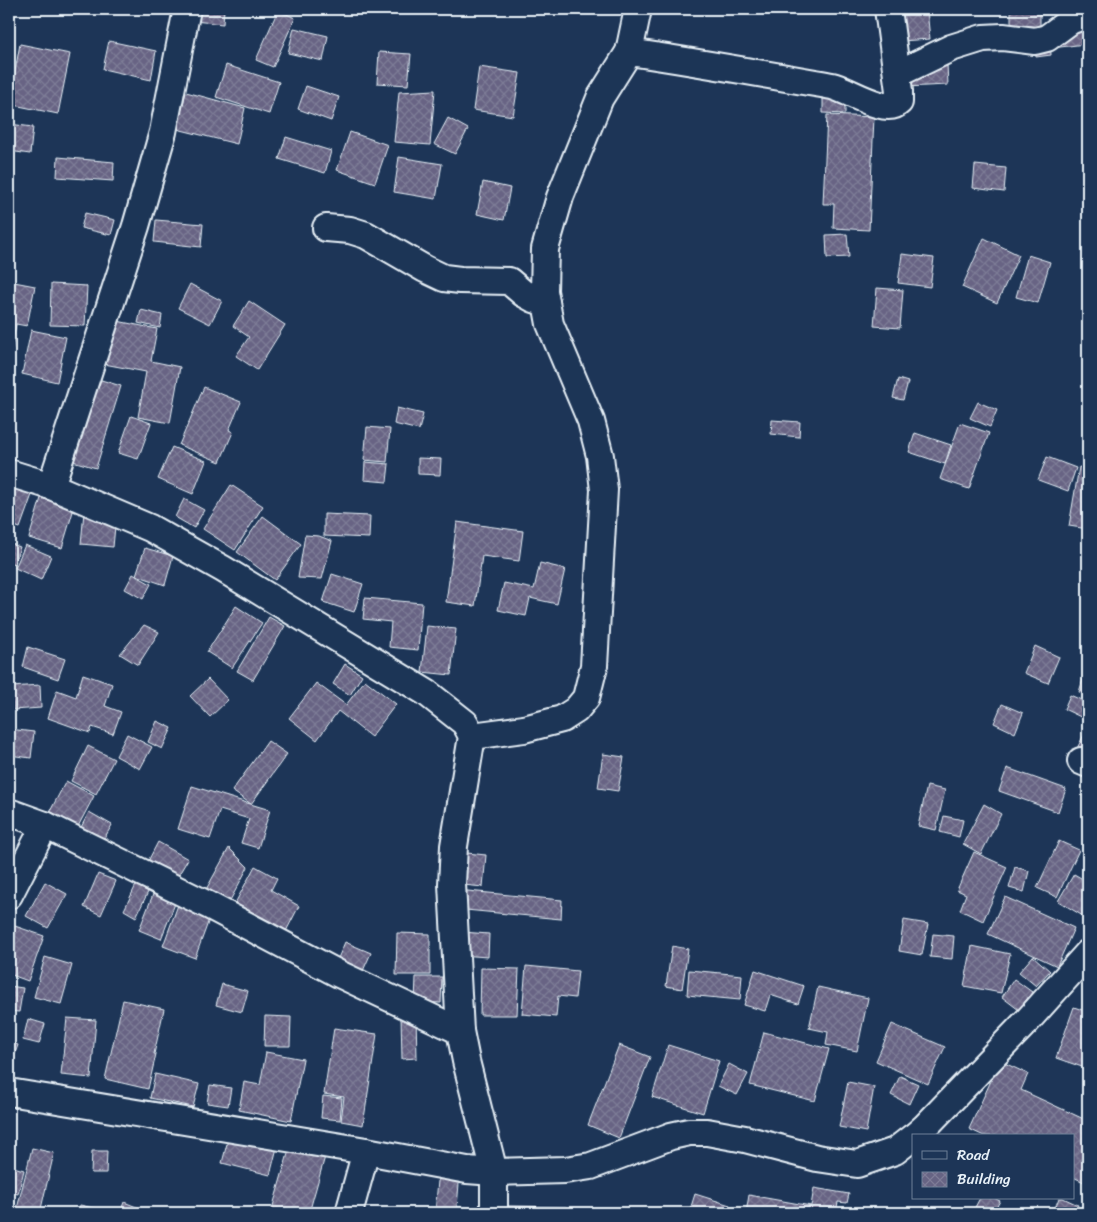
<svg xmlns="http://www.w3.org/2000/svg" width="1097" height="1222" font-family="Sriracha,sans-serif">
  <defs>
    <pattern id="building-cross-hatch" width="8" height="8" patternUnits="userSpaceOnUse" patternTransform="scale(1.25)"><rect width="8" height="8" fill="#676484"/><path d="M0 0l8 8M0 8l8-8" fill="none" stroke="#7d7b96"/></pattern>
  </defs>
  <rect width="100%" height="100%" fill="#1d3557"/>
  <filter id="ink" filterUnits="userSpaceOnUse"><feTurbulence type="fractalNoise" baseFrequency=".02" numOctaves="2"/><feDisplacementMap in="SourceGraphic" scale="10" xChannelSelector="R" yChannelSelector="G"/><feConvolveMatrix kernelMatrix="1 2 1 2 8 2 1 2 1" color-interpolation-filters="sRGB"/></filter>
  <g filter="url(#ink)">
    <g fill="url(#building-cross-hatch)" stroke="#e8f1f8">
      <polygon points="185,9 224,9 223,24 184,20"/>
      <rect x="1011" y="9" width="29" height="24"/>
      <polygon points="278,10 295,18 273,67 256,60"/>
      <polygon points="927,10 930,39 901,41 898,13"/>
      <polygon points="1083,23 1085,44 1052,48"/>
      <polygon points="294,28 328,36 323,61 288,53"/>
      <polygon points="1050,39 1051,55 1036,57 1034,41"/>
      <polygon points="109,41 156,51 151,80 103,69"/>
      <polygon points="20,44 70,54 58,114 9,104"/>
      <polygon points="379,52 411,54 408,85 377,83"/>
      <polygon points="947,64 948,85 905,87 904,67"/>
      <polygon points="226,65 279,82 269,114 216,97"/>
      <polygon points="479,67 520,73 513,116 473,110"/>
      <polygon points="306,86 339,97 331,121 298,109"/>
      <polygon points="823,87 845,87 845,114 823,113"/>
      <polygon points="435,90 430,145 394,142 399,92"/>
      <polygon points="186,92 245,108 237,144 177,129"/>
      <polygon points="827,115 874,117 869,230 833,228 834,204 823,204"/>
      <polygon points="448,118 468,129 455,154 434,144"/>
      <polygon points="9,124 33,127 30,154 9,151"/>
      <polygon points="350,132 388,145 375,183 337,170"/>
      <polygon points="286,137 331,151 325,173 279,159"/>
      <polygon points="58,157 114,162 113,181 57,177"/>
      <polygon points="399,157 442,164 436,199 394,192"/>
      <polygon points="975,165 1006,168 1004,192 973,188"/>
      <polygon points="483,182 510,188 504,220 477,214"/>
      <polygon points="85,213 115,220 111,235 81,228"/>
      <polygon points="156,220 203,224 201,247 154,242"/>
      <polygon points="847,234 849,257 827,258 826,235"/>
      <polygon points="984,238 1019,255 997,303 962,287"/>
      <polygon points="902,254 934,258 930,287 898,283"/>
      <polygon points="1028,255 1050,262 1038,303 1016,297"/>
      <polygon points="9,281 35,286 27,326 16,324 9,365"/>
      <polygon points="51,284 87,286 85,326 50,325"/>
      <polygon points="190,284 222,301 210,324 178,308"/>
      <polygon points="877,288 903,290 900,328 874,326"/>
      <polygon points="249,301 285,325 257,370 236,356 249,337 233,326"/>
      <polygon points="141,310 162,315 160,328 138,323"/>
      <polygon points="107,319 157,329 151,361 180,367 170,423 138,417 146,372 99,363"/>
      <polygon points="31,330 66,337 57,382 22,374"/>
      <polygon points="88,376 121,386 96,468 63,458"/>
      <polygon points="898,379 908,382 903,400 893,398"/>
      <polygon points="204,387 241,402 229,430 233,432 220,462 179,445"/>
      <polygon points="978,402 997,410 990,427 970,418"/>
      <polygon points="397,408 423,414 419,430 394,424"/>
      <polygon points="131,416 151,423 138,459 118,453"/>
      <polygon points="772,420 800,422 799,437 771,434"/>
      <polygon points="960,423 989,433 969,489 940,479"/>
      <polygon points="367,427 390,429 387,462 364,460"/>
      <polygon points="915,433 951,445 945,464 909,452"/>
      <polygon points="172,447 206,461 193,494 158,479"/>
      <polygon points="1047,457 1076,468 1068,491 1038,480"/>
      <polygon points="418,458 441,459 440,475 418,474"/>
      <polygon points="365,462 389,464 387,482 364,480"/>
      <polygon points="1079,467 1088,469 1088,529 1069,526"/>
      <polygon points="12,484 33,492 20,528 9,524 9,493"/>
      <polygon points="231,485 263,506 235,550 203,529"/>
      <polygon points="41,498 74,508 62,548 29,538"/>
      <polygon points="184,499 204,510 194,528 175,517"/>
      <polygon points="84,512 116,516 113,547 81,544"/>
      <polygon points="324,514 370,516 369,538 324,536"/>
      <polygon points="263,516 301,544 275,580 237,552"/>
      <polygon points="457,522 523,531 519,561 482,556 475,606 446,602"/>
      <polygon points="305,535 319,536 332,541 322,579 298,578"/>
      <polygon points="9,543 20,547 14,564 9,562"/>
      <polygon points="25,545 51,556 41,580 15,568"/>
      <polygon points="145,548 173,556 165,585 136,575"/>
      <polygon points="540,563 565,569 557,604 530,598 526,616 498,610 504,583 534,589"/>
      <polygon points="133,574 151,584 143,599 125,589"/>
      <polygon points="332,574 363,584 354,612 323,602"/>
      <polygon points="365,598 422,603 418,650 389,647 391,622 363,619"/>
      <polygon points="236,606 262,623 232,668 207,652"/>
      <polygon points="269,617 285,626 253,680 237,671"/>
      <polygon points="144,625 159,632 138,665 120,654"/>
      <polygon points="427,626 456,629 451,675 422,672"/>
      <polygon points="1035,646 1059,657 1048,683 1024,673"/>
      <polygon points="28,647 65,659 58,679 23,667"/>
      <polygon points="9,657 11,657 15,681 9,682"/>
      <polygon points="345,664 362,675 350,695 333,684"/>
      <polygon points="1085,673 1088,674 1088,695 1079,692"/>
      <polygon points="83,674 112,684 105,706 121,712 113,734 92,727 90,733 48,718 57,690 76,697"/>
      <polygon points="208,679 228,700 210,717 190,696"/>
      <polygon points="365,680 396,704 371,737 338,711 317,740 289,718 316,683 346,705"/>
      <polygon points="40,685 41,708 13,710 11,687"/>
      <polygon points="1070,695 1088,703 1087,720 1064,709"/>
      <polygon points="1002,704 1023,713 1015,733 994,723"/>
      <polygon points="157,721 172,728 162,749 148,742"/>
      <polygon points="1088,727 1088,767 1072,758"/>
      <polygon points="9,729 34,732 31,758 9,755"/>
      <polygon points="127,734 152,747 140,769 116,756"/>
      <polygon points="268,741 287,754 251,804 232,791"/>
      <polygon points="88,746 114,759 96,794 71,781"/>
      <polygon points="603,754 624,757 618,791 598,788"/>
      <polygon points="9,762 14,765 9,777"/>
      <polygon points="1007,768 1066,789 1058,812 999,791"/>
      <polygon points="66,781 94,796 73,836 45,821"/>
      <polygon points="192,786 270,810 258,848 241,843 249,819 220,810 210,839 178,829"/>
      <polygon points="927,786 945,790 936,830 918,826"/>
      <polygon points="984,804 1001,814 981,854 963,844"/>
      <polygon points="89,812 112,825 98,849 76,837"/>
      <polygon points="944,816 963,820 959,837 940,832"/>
      <polygon points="1088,840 1088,854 1082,848"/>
      <polygon points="1059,841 1079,850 1057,897 1037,888"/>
      <polygon points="158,842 188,859 175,881 146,865"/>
      <polygon points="229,848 248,867 226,908 203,895"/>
      <polygon points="457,852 486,855 483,887 454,884"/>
      <polygon points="974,852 1007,867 983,921 960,910 966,894 957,890"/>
      <polygon points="255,866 277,878 271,890 299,906 283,937 232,909"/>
      <polygon points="1015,867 1029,871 1024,892 1009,888"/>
      <polygon points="98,874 116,881 101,915 84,907"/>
      <polygon points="1074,874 1088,882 1088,919 1058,901"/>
      <polygon points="45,882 67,894 48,928 26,916"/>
      <polygon points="137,883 149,890 136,917 124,910"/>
      <polygon points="457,890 562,900 561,919 455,909"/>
      <polygon points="154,892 176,901 161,939 139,930"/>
      <polygon points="1005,897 1074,928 1057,966 988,934"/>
      <polygon points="178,905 210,917 195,958 163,946"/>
      <polygon points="904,920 928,924 922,955 899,951"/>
      <polygon points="9,924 44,936 28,981 9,974"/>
      <polygon points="462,932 489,934 488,957 460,955"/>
      <polygon points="397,933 430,934 430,975 396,975"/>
      <polygon points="933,934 954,936 952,959 930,957"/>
      <polygon points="345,942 371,953 362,973 336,963"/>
      <polygon points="672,946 688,949 682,989 666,986"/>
      <polygon points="972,946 1010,954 1001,993 964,986"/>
      <polygon points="1033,956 1050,971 1036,986 1019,972"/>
      <polygon points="45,957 72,965 61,1004 34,997"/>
      <polygon points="526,966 578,971 575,998 558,996 556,1017 522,1014"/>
      <polygon points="481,968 519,969 517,1015 480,1015"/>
      <polygon points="689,970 742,975 740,1000 687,995"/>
      <polygon points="755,970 804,986 798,1004 770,995 765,1011 744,1005"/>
      <polygon points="416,977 442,977 441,1003 415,1002"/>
      <polygon points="1014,979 1032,992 1019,1010 1002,997"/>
      <polygon points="222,984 248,991 242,1012 216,1005"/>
      <polygon points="9,986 23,988 19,1012 9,1011"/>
      <polygon points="818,987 868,998 857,1051 826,1045 828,1032 809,1028"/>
      <polygon points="123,1000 164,1009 154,1054 156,1054 148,1089 105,1079"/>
      <polygon points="1074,1007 1088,1012 1088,1069 1056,1058"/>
      <polygon points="265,1016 291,1017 290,1046 264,1046"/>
      <polygon points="401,1016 416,1016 417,1058 402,1059"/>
      <polygon points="67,1018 96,1020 91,1078 61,1075"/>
      <polygon points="28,1019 45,1024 39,1044 23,1040"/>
      <polygon points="892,1024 945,1047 928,1084 876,1061"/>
      <polygon points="334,1028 377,1034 363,1125 341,1121 344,1097 324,1094"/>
      <polygon points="764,1032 829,1049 815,1101 750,1085"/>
      <polygon points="9,1041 18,1045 10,1067 9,1067"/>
      <polygon points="619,1045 650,1057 619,1138 588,1125"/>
      <polygon points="668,1045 719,1061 703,1113 652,1097"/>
      <polygon points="266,1052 303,1059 291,1121 239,1110 244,1082 260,1085"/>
      <polygon points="1000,1061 1028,1074 1021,1090 1088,1121 1088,1178 1086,1178 1084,1182 1073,1177 1073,1136 984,1136 969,1129"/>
      <polygon points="729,1064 748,1074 737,1095 718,1086"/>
      <polygon points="155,1074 199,1084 193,1107 150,1098"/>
      <polygon points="900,1076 918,1084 909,1104 891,1095"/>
      <polygon points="848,1082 874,1087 866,1132 839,1127"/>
      <polygon points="210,1085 231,1088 228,1106 207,1103"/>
      <polygon points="323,1096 342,1098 340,1120 321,1118"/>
      <polygon points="232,1124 280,1136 270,1175 222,1163"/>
      <polygon points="291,1143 326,1153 309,1213 293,1210 292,1213 271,1213"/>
      <polygon points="32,1148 54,1153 40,1213 16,1213"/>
      <polygon points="92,1151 107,1151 106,1173 91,1173"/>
      <polygon points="10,1166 24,1170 18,1194 9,1192"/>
      <polygon points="439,1170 460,1172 457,1207 483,1208 483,1213 435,1213"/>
      <polygon points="814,1188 849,1194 847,1203 838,1202 836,1213 746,1213 749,1195 811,1206"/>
      <polygon points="695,1194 730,1205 728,1213 689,1213"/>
      <polygon points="980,1198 994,1198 1000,1201 993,1213 972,1213"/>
      <polygon points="1059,1198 1063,1198 1078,1205 1075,1213 1053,1213"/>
      <polygon points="124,1202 144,1210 143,1213 120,1213"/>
      <polygon points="80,1205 106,1211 106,1213 78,1213"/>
      <polygon points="509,1206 566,1207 566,1213 509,1213"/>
    </g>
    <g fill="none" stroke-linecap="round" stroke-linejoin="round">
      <defs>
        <g id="street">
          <path d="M629 52C697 62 764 74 832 86 847 89 886 116 899 102V91L888 9"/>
          <polyline points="897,74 951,48 983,38 1003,37 1035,41 1047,38 1070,21 1088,14"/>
          <polyline points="326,228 350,230 366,235 425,269 444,278 460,280 509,281 523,293 534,299 546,303"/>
          <polyline points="9,473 51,486 150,528 223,569 427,693 465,723 472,736 454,846 452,884 460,1031 466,1061 494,1172 494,1213"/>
          <polyline points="51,486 136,226 163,132 187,9"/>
          <polyline points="472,736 524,729 562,719 576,710 586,698 594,666 604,490 600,456 591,421 550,324 544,291 545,249 560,197 600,98 629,52 638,9"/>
          <polyline points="1081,761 1088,764"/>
          <polyline points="9,812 45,825 208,905 339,974 460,1031"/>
          <polyline points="9,895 45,825"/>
          <polyline points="9,1092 366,1151 467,1170 494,1172 565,1170 591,1166 671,1136 689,1132 707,1132 745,1139 817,1158 857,1164 895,1151 913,1137"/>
          <polyline points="915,1136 925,1127 1027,1021 1088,953"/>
          <polyline points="349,1213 366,1151"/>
        </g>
      </defs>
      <use href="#street" stroke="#e8f1f8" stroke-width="30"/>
      <use href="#street" stroke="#1d3557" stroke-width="26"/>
    </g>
  </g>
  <rect width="1097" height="1222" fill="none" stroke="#1d3557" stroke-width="30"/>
  <rect x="15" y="15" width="1067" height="1192" fill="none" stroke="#e8f1f8" stroke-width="2" filter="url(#ink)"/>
  <rect x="912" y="1134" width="162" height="65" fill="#1d3557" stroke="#6e8097"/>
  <rect x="922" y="1151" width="25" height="8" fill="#1d3557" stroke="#6e8097"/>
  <text x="957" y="1160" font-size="15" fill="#e8f1f8">Road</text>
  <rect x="922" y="1172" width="25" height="15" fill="url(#building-cross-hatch)" stroke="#6e8097"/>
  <text x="957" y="1184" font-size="15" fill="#e8f1f8">Building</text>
</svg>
